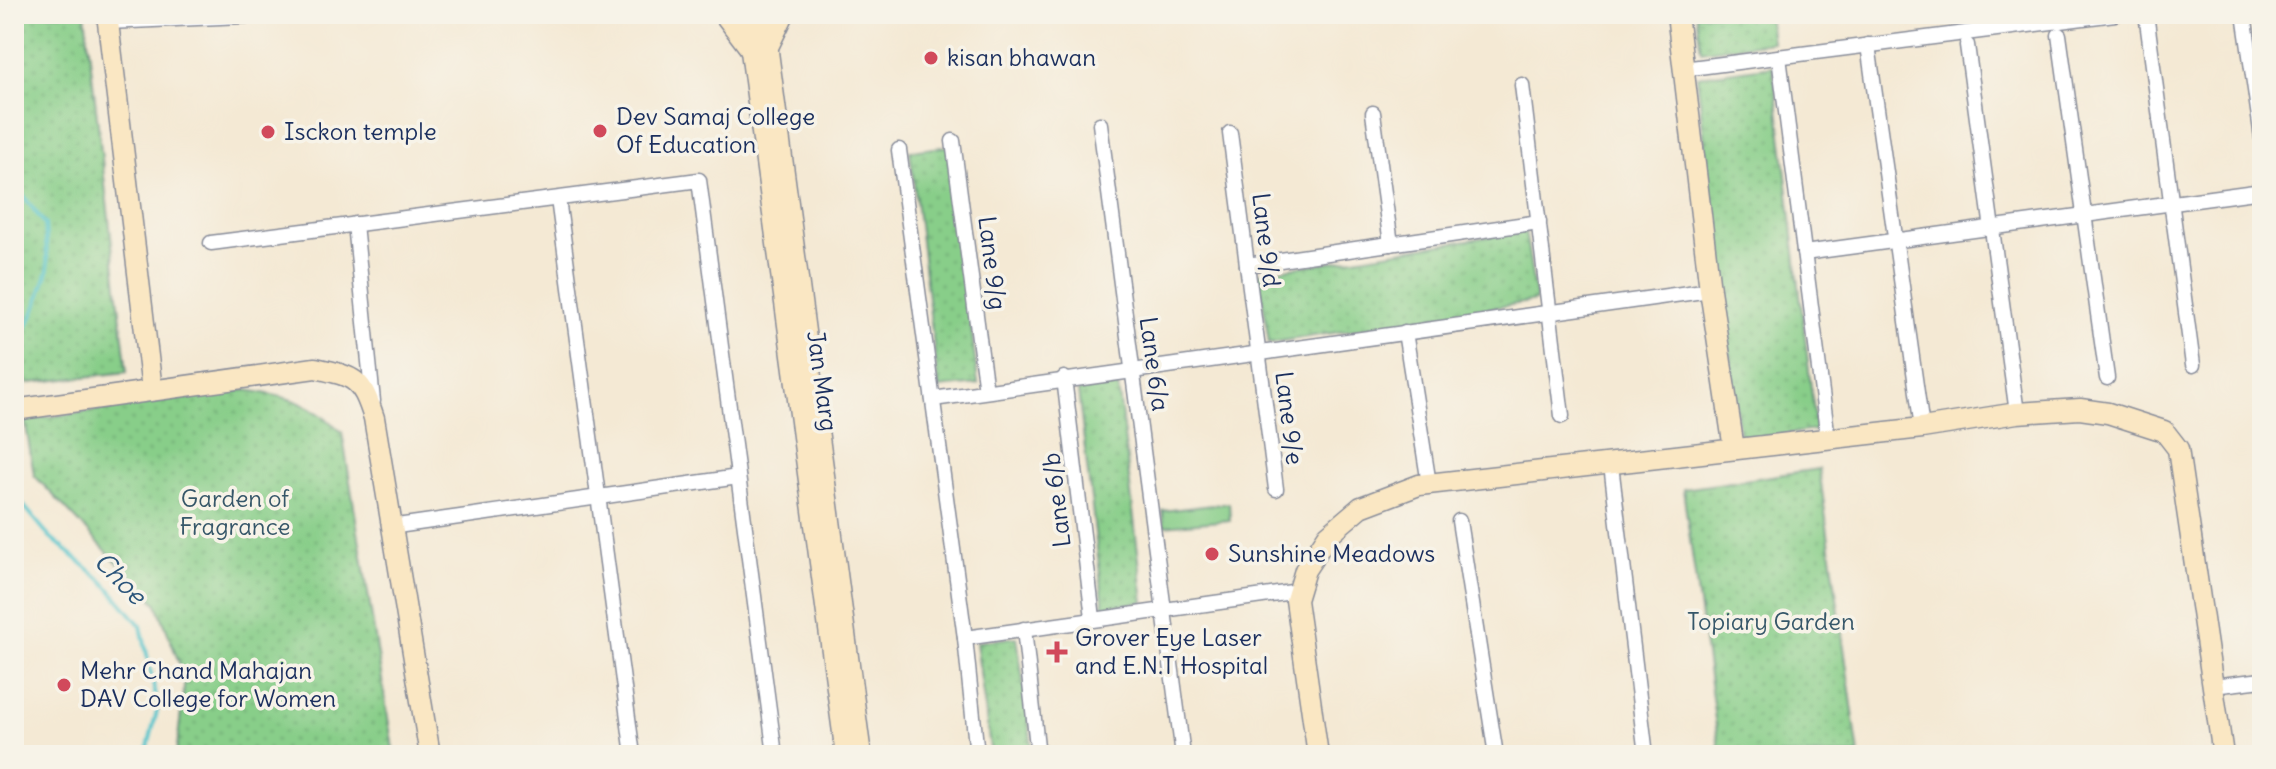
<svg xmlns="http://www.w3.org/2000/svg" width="2276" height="769" font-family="Delius,sans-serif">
  <defs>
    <pattern id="park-dots" width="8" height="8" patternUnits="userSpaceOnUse" patternTransform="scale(2)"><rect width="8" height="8" fill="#88ce89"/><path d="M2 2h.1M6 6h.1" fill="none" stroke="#75b179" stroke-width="1.8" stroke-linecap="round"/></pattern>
  </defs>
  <rect width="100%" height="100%" fill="#f7f3e8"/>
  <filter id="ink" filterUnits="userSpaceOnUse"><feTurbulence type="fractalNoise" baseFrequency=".0125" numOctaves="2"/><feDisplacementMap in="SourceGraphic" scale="16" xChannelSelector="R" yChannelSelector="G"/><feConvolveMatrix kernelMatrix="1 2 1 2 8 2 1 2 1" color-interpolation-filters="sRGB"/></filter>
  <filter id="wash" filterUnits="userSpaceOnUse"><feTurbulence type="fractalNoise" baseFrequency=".006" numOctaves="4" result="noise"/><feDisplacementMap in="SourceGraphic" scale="32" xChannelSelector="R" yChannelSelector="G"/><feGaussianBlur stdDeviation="1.8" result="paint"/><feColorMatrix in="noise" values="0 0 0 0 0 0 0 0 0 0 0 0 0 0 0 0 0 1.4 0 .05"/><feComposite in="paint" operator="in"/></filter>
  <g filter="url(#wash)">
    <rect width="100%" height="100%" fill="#f4e9d4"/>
    <polygon fill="#88ce89" stroke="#527e74" stroke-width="2" points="1229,503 1230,520 1164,526 1163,511"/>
    <g fill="url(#park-dots)" stroke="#527e74" stroke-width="2">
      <polygon points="45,14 85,14 127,372 14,385 14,18"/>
      <polygon points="1696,14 1768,14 1772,42 1701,51"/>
      <polygon points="1773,66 1816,430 1740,440 1697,76"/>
      <polygon points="949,146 978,384 939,388 910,151"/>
      <polygon points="1525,231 1536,301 1269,343 1259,273"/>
      <polygon points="1118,386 1144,602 1104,607 1078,391"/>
      <path d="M246 390C290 397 308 401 342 432L394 755H176L185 679 157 604 34 475 25 420Z"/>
      <polygon points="1819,469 1859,755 1720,755 1683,489"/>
      <polygon points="1017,637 1033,755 991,755 976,642"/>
    </g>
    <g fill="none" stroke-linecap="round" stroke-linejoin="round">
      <g stroke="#58c5cc" stroke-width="4">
        <polyline points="14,184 45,224 48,271 33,315 14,348"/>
        <polyline points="14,494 49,536 104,582 141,626 158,707 146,755"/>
      </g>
    </g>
  </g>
  <g filter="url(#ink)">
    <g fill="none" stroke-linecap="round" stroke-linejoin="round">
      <defs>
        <g id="street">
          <polyline points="2244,14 2262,138"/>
          <polyline points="2147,21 2193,365"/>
          <polyline points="108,22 286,14"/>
          <polyline points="2059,35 2107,378"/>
          <polyline points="1868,45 1922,428"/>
          <polyline points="1967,45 2017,413"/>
          <polyline points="1779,57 1828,439"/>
          <polyline points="1683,69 2115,14"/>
          <polyline points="1522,85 1562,416"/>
          <polyline points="1373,113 1391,244"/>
          <polyline points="1100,124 1183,755"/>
          <polyline points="1230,133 1276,489"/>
          <polyline points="953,141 986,391"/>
          <polyline points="899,150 965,638 977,755"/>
          <polyline points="558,199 633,755"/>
          <polyline points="355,224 373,401"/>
          <polyline points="211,243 699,180 775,755"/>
          <polyline points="1804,253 2262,191"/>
          <polyline points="1247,265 1539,222"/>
          <polyline points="1405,332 1429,484"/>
          <polyline points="1064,378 1093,618"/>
          <polyline points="933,399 1710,290"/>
          <polyline points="1611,465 1646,755"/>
          <polyline points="1459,521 1496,755"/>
          <polyline points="390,527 738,477"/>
          <polyline points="1024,629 1038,755"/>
          <polyline points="965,638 1299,591"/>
          <polyline points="2213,686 2262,680"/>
        </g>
        <g id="secondary">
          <polyline points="107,14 152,390"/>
          <polyline points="724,14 749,47"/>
          <polyline points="746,14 846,755"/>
          <polyline points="763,14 861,755"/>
          <polyline points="1677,14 1710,290 1734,449"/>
          <polyline points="767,49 784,14"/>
          <path d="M14 410 315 368C356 377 361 378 374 418L430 755"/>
          <polyline points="1318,755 1296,600 1305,570 1328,535 1361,507 1419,485 1922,428 2017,413 2080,409 2108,413 2164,431 2178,449 2223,755"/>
        </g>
      </defs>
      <use href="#street" stroke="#888c99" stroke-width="17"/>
      <use href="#secondary" stroke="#888c99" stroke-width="23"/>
      <use href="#street" stroke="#fff" stroke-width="14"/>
      <use href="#secondary" stroke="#fae7c3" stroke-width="20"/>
    </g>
  </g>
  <g fill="#d1495b" stroke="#f7f3e8" stroke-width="3">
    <circle cx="931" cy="58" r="8"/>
    <circle cx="600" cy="131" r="8"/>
    <circle cx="268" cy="132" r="8"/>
    <circle cx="1212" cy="554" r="8"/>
    <path d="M1053 640h8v8h8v8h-8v8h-8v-8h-8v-8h8z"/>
    <circle cx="64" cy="685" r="8"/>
  </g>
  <g text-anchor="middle" stroke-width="7" stroke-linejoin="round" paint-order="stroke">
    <g font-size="24" fill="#1b2f5e" stroke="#f7f3e8" text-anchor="start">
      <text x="947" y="66">kisan bhawan</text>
      <text x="616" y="125">Dev Samaj College<tspan x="616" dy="28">Of Education</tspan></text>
      <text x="284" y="140">Isckon temple</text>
      <text x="1228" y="562">Sunshine Meadows</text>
      <text x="1075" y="646">Grover Eye Laser<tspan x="1075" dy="28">and E.N.T Hospital</tspan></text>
      <text x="80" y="679">Mehr Chand Mahajan<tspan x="80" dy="28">DAV College for Women</tspan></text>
    </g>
    <g font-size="24" fill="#1b2f5e" stroke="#f7f3e8">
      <text transform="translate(1266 240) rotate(83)" y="8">Lane 9/d</text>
      <text transform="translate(992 263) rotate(83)" y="8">Lane 9/g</text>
      <text transform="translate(1154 364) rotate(82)" y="8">Lane 6/a</text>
      <text transform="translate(822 381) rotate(82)" y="8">Jan Marg</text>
      <text transform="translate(1289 418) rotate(83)" y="8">Lane 9/e</text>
      <text transform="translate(1057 500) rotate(-97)" y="8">Lane 6/b</text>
    </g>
    <g font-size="24" fill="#365769" stroke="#f7f3e8">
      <text x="235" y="507">Garden of<tspan x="235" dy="28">Fragrance</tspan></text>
      <text x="1771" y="630">Topiary Garden</text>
    </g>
    <g font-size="26" font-style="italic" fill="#2a547a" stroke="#f7f3e8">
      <text transform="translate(120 578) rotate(46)" y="9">Choe</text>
    </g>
  </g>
  <rect width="2276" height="769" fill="none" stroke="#f7f3e8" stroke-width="48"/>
</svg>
